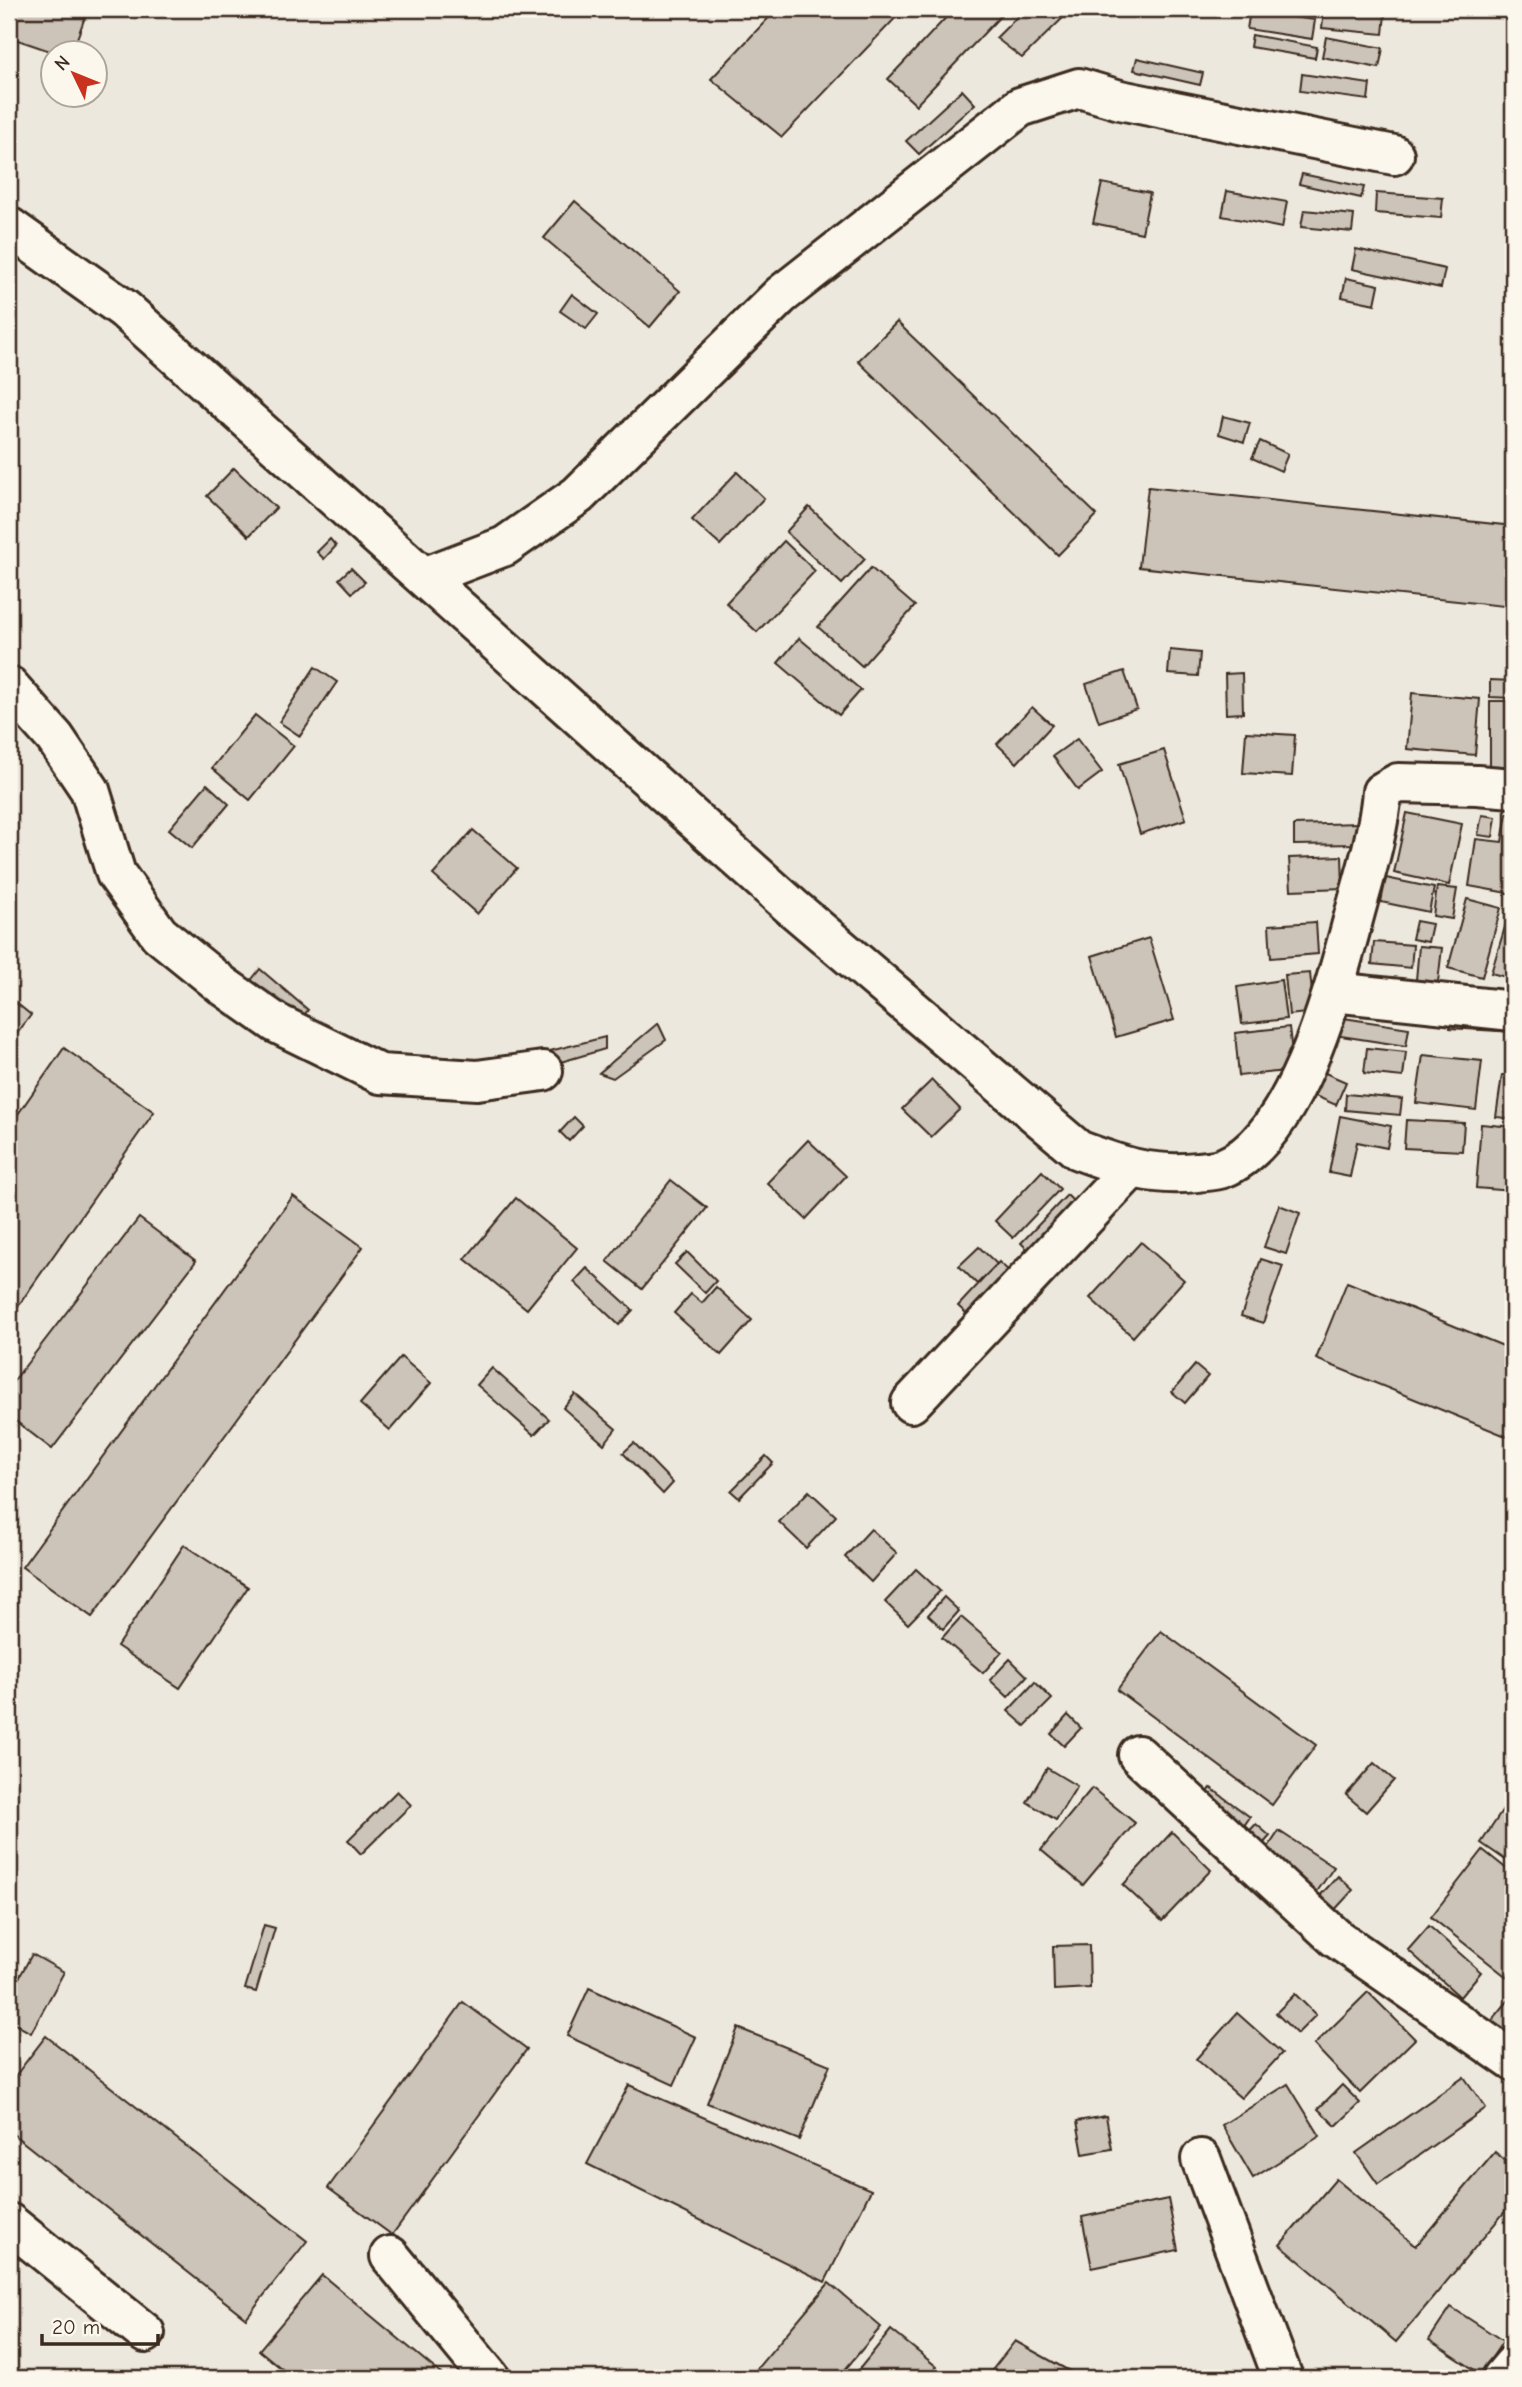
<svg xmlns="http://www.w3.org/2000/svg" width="1522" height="2387" font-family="'Comic Neue',sans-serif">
  <rect width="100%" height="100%" fill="#fbf7ec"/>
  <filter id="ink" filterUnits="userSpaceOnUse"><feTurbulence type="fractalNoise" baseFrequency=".0143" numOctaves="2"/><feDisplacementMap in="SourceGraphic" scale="14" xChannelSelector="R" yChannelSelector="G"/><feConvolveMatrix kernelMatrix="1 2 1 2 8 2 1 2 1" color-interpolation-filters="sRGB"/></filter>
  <g filter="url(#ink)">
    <path fill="#ede8dd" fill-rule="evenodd" d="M9 9H1513V2378H9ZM52 52H94V94H52Z"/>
    <g fill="#ccc4b9" stroke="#3b2a1e" stroke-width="2">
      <polygon points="9,9 88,9 72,52 53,52 9,37"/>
      <polygon points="777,9 904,9 782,137 711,79"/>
      <polygon points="954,9 1007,9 916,105 888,79"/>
      <polygon points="1025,9 1072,9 1022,58 996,38"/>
      <polygon points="1324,9 1385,14 1383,34 1322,28"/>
      <polygon points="1250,11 1315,20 1312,39 1247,29"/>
      <polygon points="1252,35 1317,47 1315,58 1250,47"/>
      <polygon points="1326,37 1383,48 1379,68 1322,57"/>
      <polygon points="1137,58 1203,73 1200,85 1134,70"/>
      <polygon points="1302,74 1370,84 1368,100 1300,91"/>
      <polygon points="962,90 975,104 919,154 906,141"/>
      <polygon points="1302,174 1364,187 1361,198 1299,184"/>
      <polygon points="1102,183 1150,193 1142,233 1093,223"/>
      <polygon points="1227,191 1287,202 1282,228 1222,216"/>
      <polygon points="1376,193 1443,198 1441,218 1375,213"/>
      <polygon points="575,201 680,291 650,327 544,238"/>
      <polygon points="1304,210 1354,215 1352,232 1301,227"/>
      <polygon points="1356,249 1445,269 1441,288 1352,269"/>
      <polygon points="1346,278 1379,285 1375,304 1342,297"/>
      <polygon points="572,294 598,314 586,329 560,311"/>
      <polygon points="897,322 1097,515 1058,555 858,361"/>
      <polygon points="1223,416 1250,423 1244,442 1219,434"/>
      <polygon points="1260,441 1288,454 1281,471 1252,458"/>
      <polygon points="234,468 276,508 249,536 207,496"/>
      <polygon points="737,472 764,498 720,545 692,520"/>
      <polygon points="1148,487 1513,526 1513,607 1139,567"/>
      <polygon points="809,507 865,559 842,584 786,532"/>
      <polygon points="330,539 336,546 324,559 317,552"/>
      <polygon points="784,541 815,571 757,632 726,603"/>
      <polygon points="351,568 365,582 352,593 339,579"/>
      <polygon points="871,568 915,606 862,666 818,627"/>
      <polygon points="799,638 861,690 839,715 778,663"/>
      <polygon points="1170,650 1200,653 1198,676 1168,674"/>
      <polygon points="315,667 337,682 300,736 279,722"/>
      <polygon points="1124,671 1137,709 1099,722 1086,684"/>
      <polygon points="1242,673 1243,713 1226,714 1225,674"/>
      <polygon points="1490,680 1513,681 1513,698 1490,697"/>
      <polygon points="1412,693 1480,699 1475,755 1407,749"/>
      <rect x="1490" y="701" width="23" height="68"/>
      <polygon points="1032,707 1052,725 1017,763 997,744"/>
      <polygon points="255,715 294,746 250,800 212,768"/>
      <polygon points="1246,732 1295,735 1292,776 1243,773"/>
      <polygon points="1077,739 1102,772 1078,790 1053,756"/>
      <polygon points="1164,750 1186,819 1140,834 1119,764"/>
      <polygon points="207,784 229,804 192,848 169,829"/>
      <polygon points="1407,813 1462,824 1449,885 1394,873"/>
      <polygon points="1507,813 1513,814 1513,894 1469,886 1476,839 1502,842"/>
      <polygon points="1482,815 1496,817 1493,837 1478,835"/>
      <polygon points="1358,823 1358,844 1294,845 1294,825"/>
      <polygon points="473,830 517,868 477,914 433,875"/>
      <polygon points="1342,856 1343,888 1291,890 1289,858"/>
      <polygon points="1386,878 1434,888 1429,912 1381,902"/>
      <polygon points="1437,887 1457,889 1452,919 1433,916"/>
      <polygon points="1467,899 1501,908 1482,977 1448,968"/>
      <polygon points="1512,904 1513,904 1513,979 1491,973"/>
      <polygon points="1416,921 1432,924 1428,942 1412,939"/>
      <polygon points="1316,922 1318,954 1271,958 1269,925"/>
      <polygon points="1149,938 1174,1020 1116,1037 1092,956"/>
      <polygon points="1374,942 1413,945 1411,968 1372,964"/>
      <polygon points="1419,946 1442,948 1438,982 1416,980"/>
      <polygon points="260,969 308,1010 297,1024 249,983"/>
      <polygon points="1310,973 1314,1012 1289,1015 1285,975"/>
      <polygon points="1281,980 1286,1019 1242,1024 1237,987"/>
      <polygon points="9,997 31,1015 9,1044"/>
      <polygon points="1451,1010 1513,1015 1513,1032 1450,1028"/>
      <polygon points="1337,1017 1409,1028 1406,1046 1334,1035"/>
      <polygon points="658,1023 666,1040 613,1078 599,1073"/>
      <polygon points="1289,1027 1294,1070 1239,1076 1235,1033"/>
      <polygon points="605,1037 605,1049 537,1069 534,1055"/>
      <polygon points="64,1048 154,1112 9,1319 9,1127"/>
      <polygon points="1367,1048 1406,1052 1403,1077 1364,1073"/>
      <polygon points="1423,1055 1482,1061 1476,1110 1416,1103"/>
      <polygon points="1316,1069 1346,1082 1336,1105 1306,1092"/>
      <polygon points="1502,1075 1513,1076 1513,1119 1496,1117"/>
      <polygon points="932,1080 960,1109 931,1137 902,1109"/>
      <polygon points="1346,1094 1402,1099 1400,1115 1345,1110"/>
      <polygon points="1340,1116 1391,1126 1387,1148 1357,1142 1350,1177 1329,1173"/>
      <polygon points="574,1117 583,1126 569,1141 560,1132"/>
      <polygon points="1406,1120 1464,1123 1462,1151 1404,1148"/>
      <polygon points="1481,1124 1513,1127 1513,1191 1476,1188"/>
      <polygon points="808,1140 846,1176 806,1219 767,1183"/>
      <polygon points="1042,1171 1060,1189 1013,1238 995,1221"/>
      <polygon points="671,1180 707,1208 642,1289 607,1261"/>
      <polygon points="1067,1195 1078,1206 1032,1254 1021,1243"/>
      <polygon points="293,1196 363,1247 92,1617 22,1567"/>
      <polygon points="516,1198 577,1248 527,1309 465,1259"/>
      <polygon points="1279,1205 1300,1213 1286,1254 1264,1247"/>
      <polygon points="139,1218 196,1261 52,1449 9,1416 9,1387"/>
      <polygon points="1141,1242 1184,1280 1133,1337 1090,1298"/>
      <polygon points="979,1247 997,1264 977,1284 959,1266"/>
      <polygon points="687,1252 716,1281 705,1293 675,1264"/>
      <polygon points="1261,1259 1283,1266 1263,1323 1241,1316"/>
      <polygon points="999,1262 1010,1272 969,1316 958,1306"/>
      <polygon points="587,1268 633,1310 619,1325 574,1282"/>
      <polygon points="1347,1282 1513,1350 1513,1439 1316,1359"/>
      <polygon points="716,1287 752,1320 721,1355 674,1313 691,1294 702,1303"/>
      <polygon points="401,1357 431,1383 390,1430 360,1404"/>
      <polygon points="1195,1365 1208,1376 1185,1403 1172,1392"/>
      <polygon points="492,1368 549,1419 534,1435 477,1385"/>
      <polygon points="575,1394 616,1429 604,1444 563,1408"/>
      <polygon points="634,1443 673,1483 663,1494 623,1453"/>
      <polygon points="766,1456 773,1463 739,1498 731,1491"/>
      <polygon points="809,1491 836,1516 806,1548 779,1522"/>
      <polygon points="871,1529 897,1553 871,1582 845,1557"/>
      <polygon points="184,1545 248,1587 180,1688 117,1646"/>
      <polygon points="916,1569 940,1591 908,1624 885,1602"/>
      <polygon points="944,1597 959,1611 943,1629 928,1615"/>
      <polygon points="961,1617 1002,1652 983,1673 942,1638"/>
      <polygon points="1161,1631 1316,1745 1272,1805 1117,1690"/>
      <polygon points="1010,1659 1027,1676 1008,1697 990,1680"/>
      <polygon points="1035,1682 1052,1699 1025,1726 1008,1711"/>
      <polygon points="1068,1715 1081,1728 1064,1746 1051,1734"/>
      <polygon points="1374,1763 1394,1780 1366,1812 1346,1795"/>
      <polygon points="1047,1768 1077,1786 1056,1820 1027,1802"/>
      <polygon points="1092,1788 1135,1823 1083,1885 1041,1850"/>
      <polygon points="1211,1788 1250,1817 1239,1833 1200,1803"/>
      <polygon points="397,1791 411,1805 361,1854 348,1840"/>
      <polygon points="1513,1795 1513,1865 1481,1843"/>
      <polygon points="1256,1824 1270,1836 1255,1853 1241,1840"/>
      <polygon points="1279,1831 1334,1867 1314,1896 1259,1861"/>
      <polygon points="1172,1832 1211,1870 1162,1921 1123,1885"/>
      <polygon points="1483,1850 1513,1874 1513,1982 1431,1917"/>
      <polygon points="1338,1876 1353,1890 1331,1914 1316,1900"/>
      <polygon points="264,1925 275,1928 256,1992 245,1989"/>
      <polygon points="1429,1926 1481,1972 1460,1997 1408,1950"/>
      <polygon points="1089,1945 1090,1988 1054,1990 1053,1946"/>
      <polygon points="32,1954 64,1972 31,2033 9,2021 9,1996"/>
      <polygon points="589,1988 696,2037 674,2085 567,2036"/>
      <polygon points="1368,1992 1415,2039 1360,2093 1314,2045"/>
      <polygon points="1295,1994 1316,2015 1297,2034 1276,2013"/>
      <polygon points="1512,1996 1513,1997 1513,2040 1489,2024"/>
      <polygon points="463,2002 527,2049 392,2235 328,2188"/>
      <polygon points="1237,2013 1282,2053 1241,2098 1196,2059"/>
      <polygon points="738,2028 830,2065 799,2140 707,2103"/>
      <polygon points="46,2036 307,2241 246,2318 9,2131 9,2084"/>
      <polygon points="1464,2077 1486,2108 1378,2184 1356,2153"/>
      <polygon points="1288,2084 1320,2136 1253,2178 1222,2125"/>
      <polygon points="629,2085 871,2190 825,2282 587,2164"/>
      <polygon points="1342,2085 1360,2103 1336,2126 1318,2109"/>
      <polygon points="1106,2116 1112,2149 1083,2154 1077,2121"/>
      <polygon points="1495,2152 1513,2167 1513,2202 1396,2342 1280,2245 1336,2179 1416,2246"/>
      <polygon points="1168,2199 1178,2250 1092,2268 1082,2217"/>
      <polygon points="322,2275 446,2378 293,2378 259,2350"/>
      <polygon points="829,2283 881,2327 838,2378 749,2378"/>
      <polygon points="1451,2307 1503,2341 1481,2374 1429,2340"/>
      <polygon points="891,2330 937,2367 928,2378 852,2378"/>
      <polygon points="1015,2341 1082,2378 986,2378"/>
    </g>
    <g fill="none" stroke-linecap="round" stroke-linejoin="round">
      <defs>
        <g id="minor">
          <path d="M9 227 124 309 792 907 1078 1150C1121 1166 1151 1177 1197 1172 1205 1171 1215 1171 1223 1168 1297 1139 1335 986 1354 916 1365 875 1378 835 1382 792L1398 783 1477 785 1513 788"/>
          <polyline points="424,577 505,546 578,495 781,295 1020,107 1079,88 1120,100 1394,155"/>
          <polyline points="9,686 55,738 90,790 116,874 159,934 222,985 276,1023 380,1074 477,1080 543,1071"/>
          <polyline points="1333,992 1513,1011"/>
          <polyline points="911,1403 1131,1169"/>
          <polyline points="1138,1755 1336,1938 1513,2061"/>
          <polyline points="1201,2159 1283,2378"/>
          <polyline points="9,2223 145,2333"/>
          <polyline points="390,2256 490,2378"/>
          <polyline points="1502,2378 1513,2365"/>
        </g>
      </defs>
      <use href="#minor" stroke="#3b2a1e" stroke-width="44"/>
      <use href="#minor" stroke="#fbf7ec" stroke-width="38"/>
    </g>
  </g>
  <rect width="1522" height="2387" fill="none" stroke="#fbf7ec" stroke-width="35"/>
  <rect x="18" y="18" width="1487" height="2352" fill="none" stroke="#3b2a1e" stroke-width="2.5" filter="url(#ink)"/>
  <g transform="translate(74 74) rotate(313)"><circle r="33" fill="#fbf7ec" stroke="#aea59a" stroke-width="2"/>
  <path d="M0-5L12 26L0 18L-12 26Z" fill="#c8321e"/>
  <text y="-10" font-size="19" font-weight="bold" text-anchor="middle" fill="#3b2a1e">N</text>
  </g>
  <path d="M42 2334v10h116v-10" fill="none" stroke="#3b2a1e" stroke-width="3.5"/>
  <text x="52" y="2334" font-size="21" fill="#3b2a1e" stroke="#fbf7ec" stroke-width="5" paint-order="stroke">20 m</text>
</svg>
